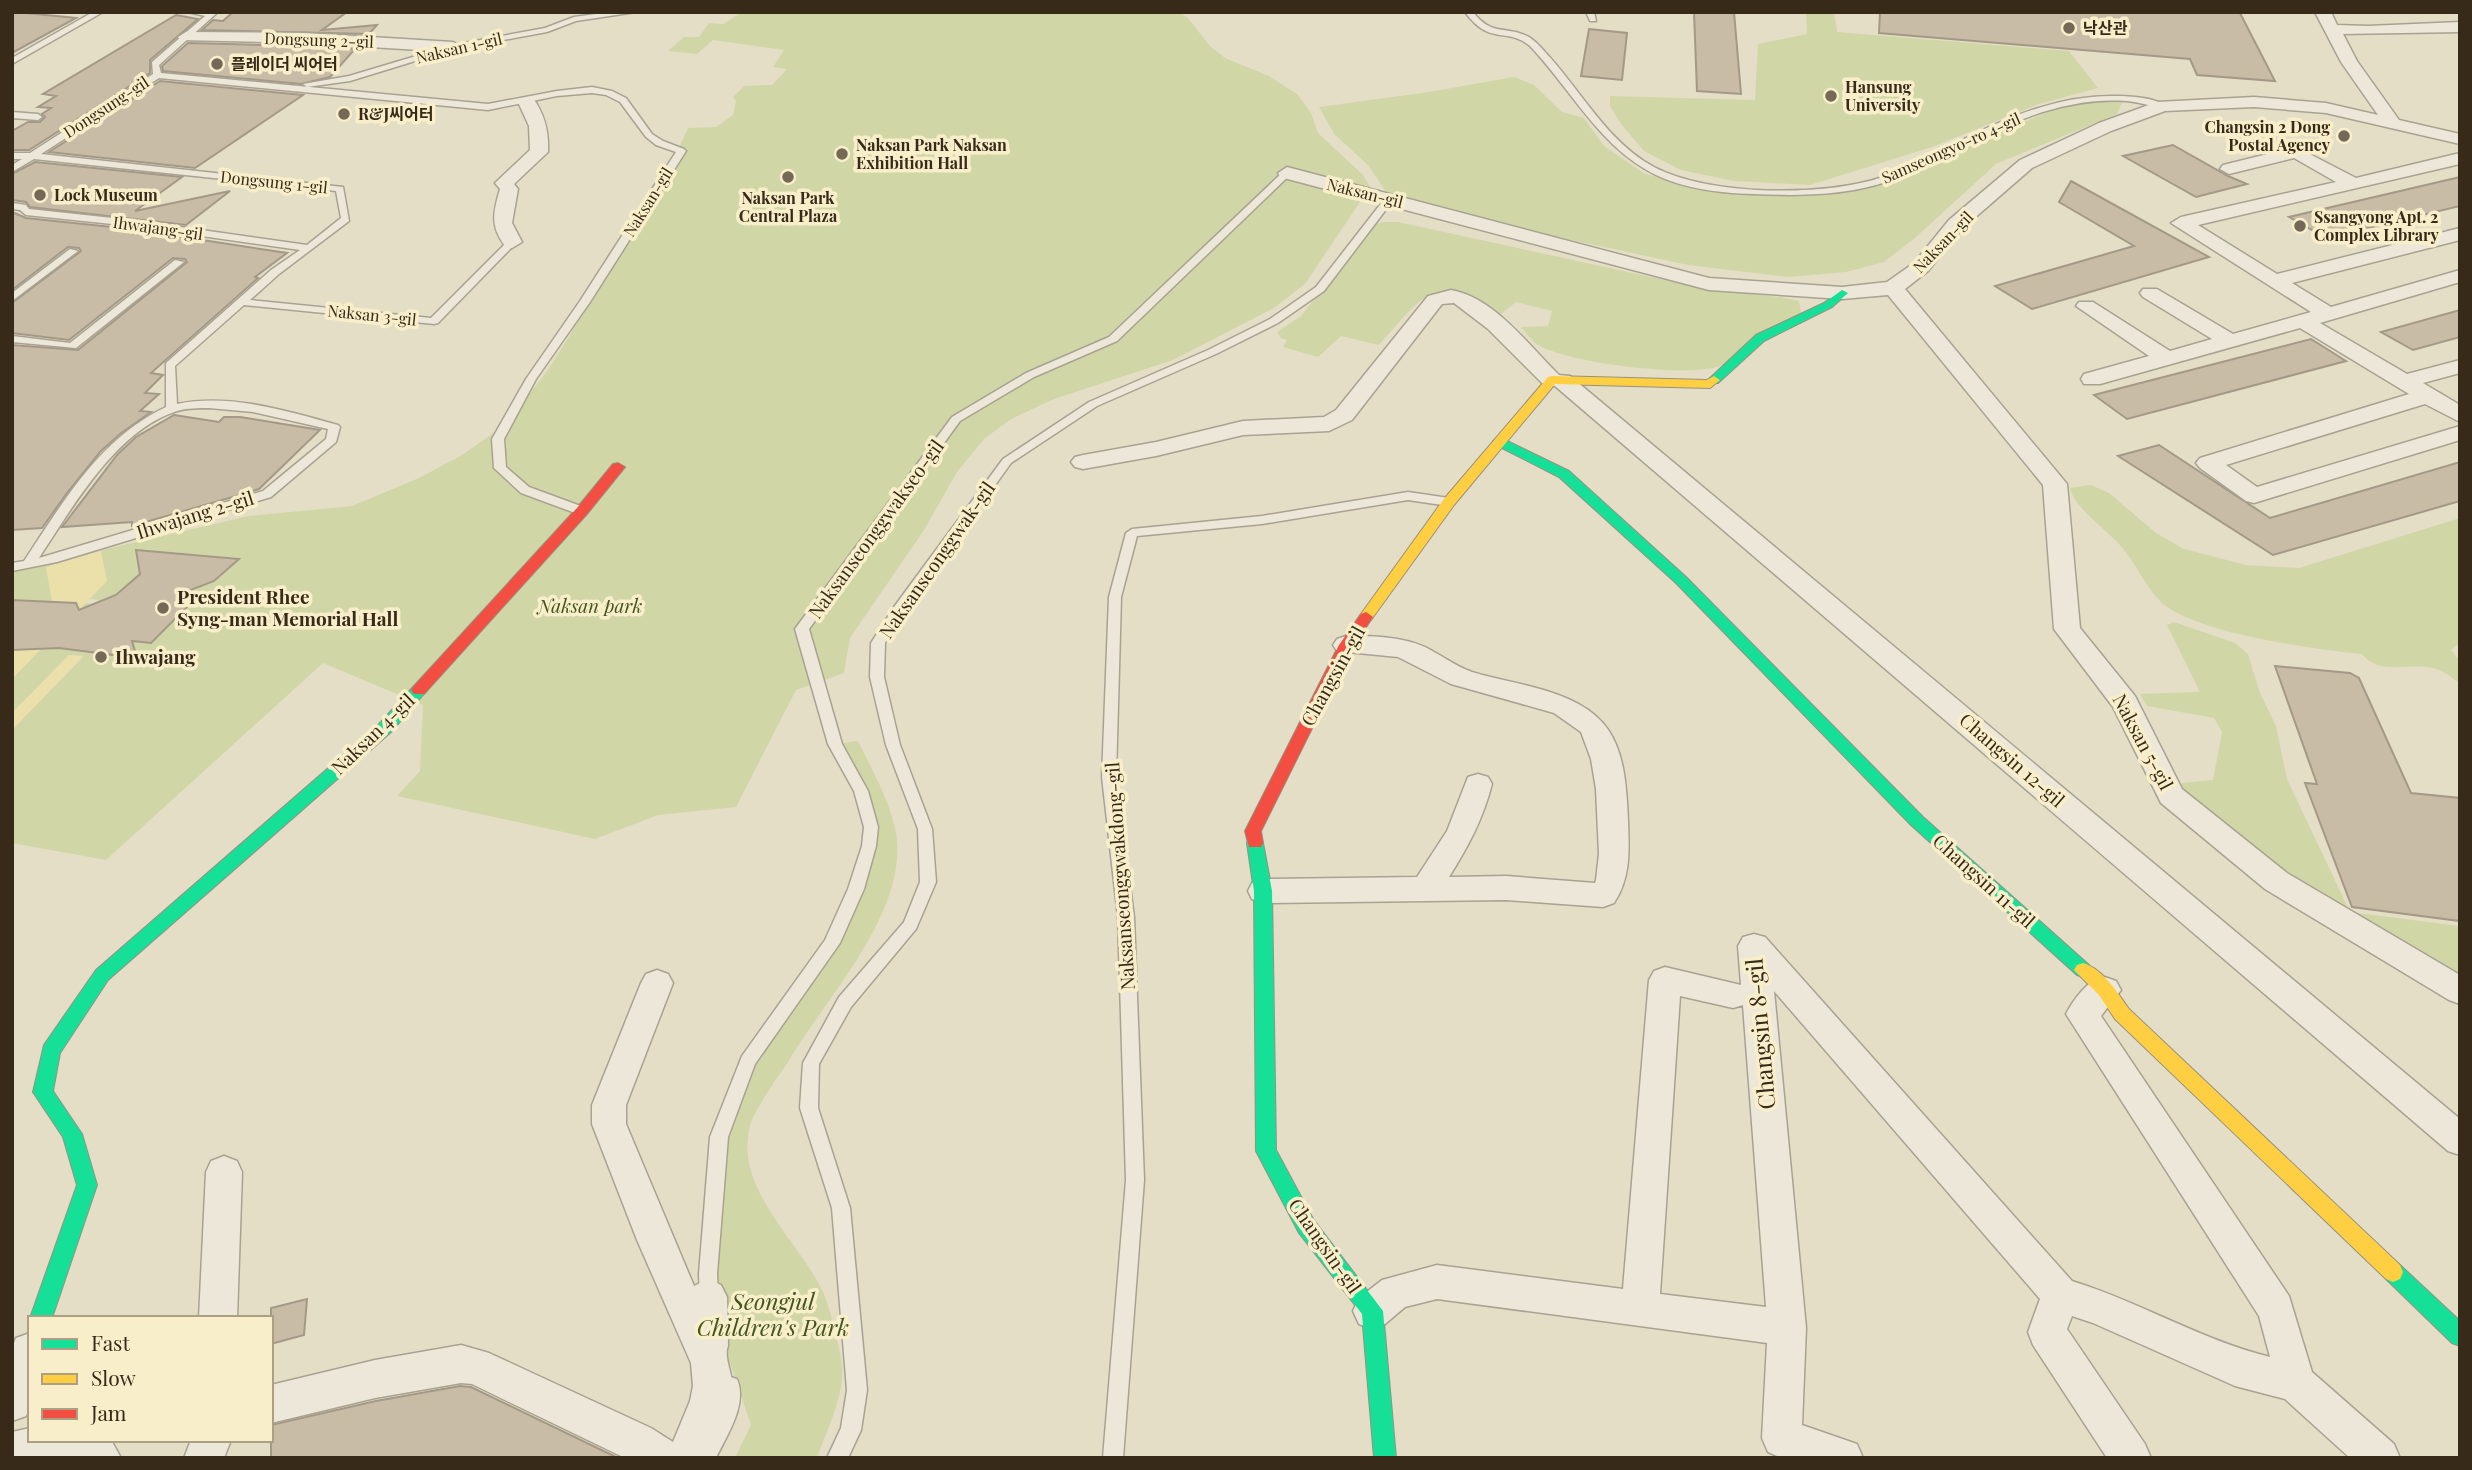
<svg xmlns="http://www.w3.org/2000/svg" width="2472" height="1470" font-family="'Playfair Display','Noto Sans KR',serif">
  <rect width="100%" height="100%" fill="#e4dec7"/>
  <g fill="#d1d6a7">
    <polygon points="736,12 1178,12 1187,17 1210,46 1225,58 1269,76 1297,94 1311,113 1318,133 1363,175 1370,187 1305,284 1274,308 1173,360 1054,399 1011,419 984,439 957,472 924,530 850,638 844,673 796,690 736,807 658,815 595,839 397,796 420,771 423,705 323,663 106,860 12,843 12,730 83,657 69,655 12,713 12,679 85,603 94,604 82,617 112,586 98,600 89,599 107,580 100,551 46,567 52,601 12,641 12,571 45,566 102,550 249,516 352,506 419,478 462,455 505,425 548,370 565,343 668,172 688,128 716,127 733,115 736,101 733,97 744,86 772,85 787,69 773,67 784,50 713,40 697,54 668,51 684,37 699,37 709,23 723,24 739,14"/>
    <polygon points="1806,12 1834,12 1837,32 2069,51 2098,88 2039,104 1932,147 1810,185 1734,181 1681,170 1644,151 1621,124 1610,106 1610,96 1755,100 1758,44 1807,34"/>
    <polygon points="1514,77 1534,85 1562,112 1584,118 1604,146 1645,174 1736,195 1782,195 1867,188 1907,176 1956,149 2058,108 2103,100 2122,103 2117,114 1996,164 1915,238 1884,262 1846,272 1789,277 1688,265 1539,233 1387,193 1368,165 1334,134 1319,107 1429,92"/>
    <path d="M1384 222H1398L1706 289 1780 297 1799 301 1801 313C1779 328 1742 357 1720 366 1689 378 1562 363 1535 343 1530 339 1525 332 1521 327L1548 326 1552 311 1516 302 1500 315C1432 272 1427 292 1379 345L1341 336 1318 357 1283 347 1287 340 1281 338 1277 332 1301 316 1373 225Z"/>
    <path d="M2091 485 2109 493 2156 533 2184 549 2246 565 2299 568 2460 518V642L2451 650 2460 661V683C2453 679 2444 671 2436 669 2411 661 2380 677 2362 654 2314 649 2198 634 2162 603 2144 586 2135 560 2118 543 2104 528 2074 507 2070 488Z"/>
    <polygon points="2174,622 2235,643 2248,654 2260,693 2276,726 2287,779 2350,912 2460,926 2460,1002 2189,801 2181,783 2213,780 2222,732 2214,718 2147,706 2140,694 2200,692 2167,625"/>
    <path d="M858 741C872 770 890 801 896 833 909 912 826 997 788 1062 778 1077 754 1110 750 1126 734 1189 797 1238 822 1290 829 1303 841 1352 842 1367 844 1398 827 1429 817 1458H735L751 1425 708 1297 719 1137 748 1061 833 940 871 827 835 744Z"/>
  </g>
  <g fill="#ebdfaa">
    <polygon points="101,551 107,581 12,679 12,641 52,601 46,567"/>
    <polygon points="69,655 83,656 12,730 12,713"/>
  </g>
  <g fill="#c8bca7" stroke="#a49987" stroke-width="2">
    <polygon points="12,12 15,12 76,18 12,53"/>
    <polygon points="233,12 347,12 322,30 377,25 369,34 202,30 213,20 223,21"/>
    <polygon points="1694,12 1734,12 1741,94 1697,91"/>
    <polygon points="1880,12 2240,13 2275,81 2197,75 2190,59 1879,33"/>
    <polygon points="176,15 198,19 150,60 150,73 29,150 12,150 12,131 28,122 40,122 45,117 42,114 51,108 38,107 56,96 43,94"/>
    <polygon points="1589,29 1627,33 1622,80 1581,76"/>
    <polygon points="188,43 304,46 355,49 330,77 301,84 163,71 162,66"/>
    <polygon points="160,81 303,95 195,168 49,152"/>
    <polygon points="2173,145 2228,176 2247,184 2196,197 2123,156"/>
    <polygon points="35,162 182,177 135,211 230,191 186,225 30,207 26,202 12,200 12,174"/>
    <polygon points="2460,177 2460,206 2326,238 2289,217"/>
    <polygon points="2071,181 2209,257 2032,309 1995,286 2134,246 2059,202"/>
    <polygon points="12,212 26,218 131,229 287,253 255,277 258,278 151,373 163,375 145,393 159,394 140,411 151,412 120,434 100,452 67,493 42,528 12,530 12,345 78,350 187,262 185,259 173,258 69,340 12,333 12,303 81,251 79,248 68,247 12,290"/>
    <polygon points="2460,310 2460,337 2413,350 2381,332"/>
    <polygon points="2311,339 2346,361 2127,419 2094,395"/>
    <polygon points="174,415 219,422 224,417 240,417 320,430 259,489 250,492 132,526 132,522 62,527 117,455 136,437"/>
    <polygon points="2159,445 2270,518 2460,462 2460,501 2273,555 2118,456"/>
    <polygon points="136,550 239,559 214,581 188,591 201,593 151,643 132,641 137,658 59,648 12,650 12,600 76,603 79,610 116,595 140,574"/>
    <polygon points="2275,666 2350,673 2359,678 2411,793 2460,798 2460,921 2352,907 2305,783 2317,784"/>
    <polygon points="307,1299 304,1335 271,1344 271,1308"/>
    <polygon points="460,1386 471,1387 618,1458 271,1458 271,1425 376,1401"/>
  </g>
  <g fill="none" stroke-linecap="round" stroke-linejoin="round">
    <defs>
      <g id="lane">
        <polygon points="93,12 103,12 12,64 12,58"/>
        <path d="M188 12H218L159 65 161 73 488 104 557 91 592 87 612 91 626 98 652 134 663 141 684 149 686 151 590 302 536 379 504 439 506 467 529 487 586 508 588 511 586 514H578L521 493 494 468 492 439 526 379 580 301 676 152 656 145 646 137 620 102 606 95 592 93 557 96 488 110 159 78 41 154 343 187 349 221 279 274 250 300 431 318 509 240 517 242 438 323 434 324 244 305 175 366 177 404C230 393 287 411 338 425L340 427 336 442 271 497 57 562 12 571V563L24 561C63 502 100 438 166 407V363L271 270 300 250 131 226 26 215 20 210 12 209V203L26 205 29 209 131 220 307 245 341 218 336 191 34 159 12 172V165L22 159H12V153H30L153 74 152 62 205 16ZM209 408 253 412 328 429 326 439 263 491 39 558C72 508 116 430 177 411 187 408 198 408 209 408Z"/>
        <polygon points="610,12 636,12 576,21 547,32 454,49 350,81 307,87 303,84 349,76 453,45 545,28 574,17"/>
        <path d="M1465 12H1473C1492 37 1506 25 1529 37 1535 41 1540 46 1545 52 1580 89 1607 142 1654 167 1709 196 1824 197 1883 177 1912 168 1938 152 1964 139 2012 115 2062 95 2116 96 2132 96 2154 98 2167 106L2163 109C2151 106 2139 102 2127 101 2071 97 2019 118 1970 143 1943 156 1917 171 1889 181 1846 196 1797 196 1752 194 1717 193 1676 188 1645 169 1597 141 1568 86 1530 46 1505 26 1491 47 1465 12Z"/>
        <polygon points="1586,12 1594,12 1596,21 1590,21"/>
        <polygon points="12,112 38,114 42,117 38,120 12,118"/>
        <polygon points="1284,171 1292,173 1117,341 1034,377 960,421 809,629 842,744 868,791 878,827 876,846 864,889 840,943 755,1064 728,1137 717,1274 718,1298 716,1304 709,1307 702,1304 700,1298 699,1274 710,1137 742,1056 825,940 848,889 862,846 864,827 854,791 828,744 795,629 952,417 1026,373 1109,337"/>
        <polygon points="1386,197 1394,199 1324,291 1278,323 1216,354 1097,406 1011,463 904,612 885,643 884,677 900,745 932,829 936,882 916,929 851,1007 819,1064 818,1108 850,1208 867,1390 861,1430 848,1458 827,1458 841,1428 847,1390 832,1208 800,1108 803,1063 839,997 904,922 920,882 918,829 886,745 870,677 871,643 894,607 1003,459 1089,402 1208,350 1270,319 1316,287"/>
        <polygon points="70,249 78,251 12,301 12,293"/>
        <polygon points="175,260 184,262 76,348 12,342 12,336 70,343"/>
        <polygon points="1408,492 1449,498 1455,502 1449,506 1408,500 1262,524 1137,536 1121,597 1116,777 1134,917 1144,1180 1123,1458 1103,1458 1126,1180 1118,917 1102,777 1109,597 1126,533 1132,529 1262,516"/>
        <path d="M730 1377 737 1379C748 1404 727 1435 716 1458H696L718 1409 723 1379Z"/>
      </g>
      <g id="street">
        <polygon points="2315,12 2331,12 2337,25 2368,26 2460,22 2460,32 2343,34 2357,61 2399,120 2460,134 2460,144 2326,113 2254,107 2165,111 2111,131 2032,168 1963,228 1928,271 1905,289 2067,484 2080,628 2135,696 2182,789 2287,873 2460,975 2460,1004 2449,1000 2265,889 2161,803 2113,707 2054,629 2043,485 1888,295 1842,299 1709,290 1280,177 1278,173 1287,167 1709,278 1842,287 1887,282 1914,263 1949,220 2020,160 2099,123 2157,102 2254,97 2326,103 2378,115 2341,62"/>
        <polygon points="186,32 304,33 453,42 461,47 453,52 304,43 180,40 178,37"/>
        <path d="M527 97 533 98C545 115 549 132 548 152L514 184 518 189 512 223 522 242 512 248 505 246C490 226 493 213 500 189L495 183 530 150 529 126 518 102Z"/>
        <polygon points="2296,147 2356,178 2460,153 2460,164 2198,225 2277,274 2460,228 2460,240 2292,283 2331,307 2460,270 2460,282 2320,323 2407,374 2460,360 2460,373 2423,383 2460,405 2460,422 2425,404 2226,465 2257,487 2460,426 2460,440 2254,503 2246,501 2200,468 2196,463 2200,458 2409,394 2300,328 2100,384 2084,384 2081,379 2084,374 2149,356 2076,306 2079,302 2093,302 2170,351 2212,339 2143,297 2140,293 2143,289 2157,289 2233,334 2311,312 2171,223 2181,217 2336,182 2294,158 2229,174 2220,169 2223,165"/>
        <path d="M1451 290C1495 298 1528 345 1559 375L1570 376 2460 1119V1155L2448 1151 1555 386 1544 385 1488 329 1454 303 1442 304 1352 420 1329 431 1243 435 1156 456 1083 469 1075 467 1071 462 1075 457 1083 455 1156 442 1243 421 1324 417 1336 410 1428 296Z"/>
        <path d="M1346 636C1373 636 1400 636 1425 647 1441 655 1455 666 1472 672 1491 678 1510 681 1529 686 1612 707 1625 738 1628 821 1629 851 1631 877 1614 903L1603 907 1506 900 1263 903 1252 899 1248 891 1252 883 1263 879 1417 877 1447 831 1468 777 1478 774 1488 777 1492 784C1483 819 1468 847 1449 877L1506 876 1595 883 1596 880 1599 854 1596 789 1591 759 1581 732 1554 713 1451 684 1398 657 1337 651 1333 645 1337 639Z"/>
        <path d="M1754 934 1765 937 2072 1281C2140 1302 2201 1340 2270 1357L2259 1316 2066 1014C2072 1002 2089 977 2105 977 2105 977 2116 981 2116 981L2121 990 2101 1016 2289 1296 2312 1372 2394 1444 2400 1458H2350L2285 1399 2235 1386 2093 1323 2072 1316 2067 1329 2145 1444 2151 1458H2107L2033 1345 2028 1332 2040 1299 1774 991 1806 1328 1802 1425 1857 1444 1863 1458H1782L1768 1452 1762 1438 1767 1343 1437 1299 1405 1307 1385 1324 1372 1329 1359 1324 1353 1311 1359 1298 1382 1280 1437 1265 1623 1289 1649 980 1654 971 1665 967 1741 985 1738 946 1743 937ZM1680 996 1733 1008 1743 1005 1766 1307 1660 1294Z"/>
        <path d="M657 970 668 974 673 983 626 1105V1124L694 1286 708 1279 721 1285 727 1297 728 1346C723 1358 734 1375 732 1389 729 1412 716 1436 707 1458H625L472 1384 461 1383 375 1398 271 1423V1385L375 1360 461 1345 489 1353 651 1428 673 1442 690 1401 693 1386 691 1363 637 1240 592 1124V1105L641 983 646 974Z"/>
        <polygon points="224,1156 237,1161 242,1172 237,1318 199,1318 206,1172 211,1161"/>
        <polygon points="30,1333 30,1407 26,1416 12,1421 12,1348 16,1338"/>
        <polygon points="30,1428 30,1440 111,1440 121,1458 12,1458 12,1432"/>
        <polygon points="191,1440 231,1440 224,1458 184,1458"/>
      </g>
      <g id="fast">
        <polygon points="1842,290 1848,293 1832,307 1764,341 1718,383 1710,383 1708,380 1756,335 1824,303"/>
        <polygon points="1499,437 1569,471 1686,577 1923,817 2089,965 2092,970 2089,975 2083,977 2077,975 1911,825 1676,583 1559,477 1494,444 1493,441"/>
        <polygon points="419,685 427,690 391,732 108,980 60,1053 53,1091 82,1134 97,1185 52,1318 30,1318 77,1185 63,1137 33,1092 44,1045 96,970 379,724 414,686"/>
        <polygon points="1255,837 1261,839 1263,843 1272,891 1276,1150 1313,1219 1383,1311 1396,1458 1374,1458 1362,1314 1299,1233 1256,1151 1254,891 1247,843 1249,839"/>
        <polygon points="2393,1262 2400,1265 2460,1321 2460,1346 2452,1343 2386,1279 2383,1272 2386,1265"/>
      </g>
      <g id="slow">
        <polygon points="1552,376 1707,380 1714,376 1720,380 1710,388 1555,384 1454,505 1371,620 1361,620 1359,617 1361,614 1444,499 1548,377"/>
        <path d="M2083 963C2103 969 2117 992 2129 1009L2400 1265 2403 1272 2400 1279 2393 1282 2386 1279 2115 1019 2099 995 2074 970 2077 965Z"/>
      </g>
      <g id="jam">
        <polygon points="618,463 625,467 587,514 424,694 414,694 411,690 414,686 577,508 613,464"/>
        <polygon points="1366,612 1373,617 1353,646 1261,831 1263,843 1261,847 1249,847 1245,831 1339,645 1361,614"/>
      </g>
    </defs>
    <use href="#lane" stroke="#a8a291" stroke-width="3"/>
    <use href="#street" stroke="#a8a291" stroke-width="3"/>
    <use href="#fast" stroke="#989181" stroke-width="2"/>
    <use href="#slow" stroke="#989181" stroke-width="2"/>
    <use href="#jam" stroke="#989181" stroke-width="2"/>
    <use href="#lane" fill="#ece7d9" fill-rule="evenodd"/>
    <use href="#street" fill="#ece7d9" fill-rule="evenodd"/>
    <use href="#fast" fill="#16e098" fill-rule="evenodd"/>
    <use href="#slow" fill="#ffcf43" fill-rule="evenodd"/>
    <use href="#jam" fill="#f24e42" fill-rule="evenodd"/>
  </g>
  <g fill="#746956" stroke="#f8efca" stroke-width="2.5">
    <circle cx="2069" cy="28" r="7"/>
    <circle cx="217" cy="64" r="7"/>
    <circle cx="1831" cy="96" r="7"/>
    <circle cx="344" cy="114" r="7"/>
    <circle cx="2344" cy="136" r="7"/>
    <circle cx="842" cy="154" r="7"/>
    <circle cx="788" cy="177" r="7"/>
    <circle cx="40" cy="195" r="7"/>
    <circle cx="2300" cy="226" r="7"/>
    <circle cx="163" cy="608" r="7"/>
    <circle cx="101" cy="657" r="7"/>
  </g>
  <g text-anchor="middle" stroke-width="7" stroke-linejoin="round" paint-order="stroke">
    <g font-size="16" font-weight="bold" fill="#372a19" stroke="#f8efca" text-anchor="start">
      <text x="2083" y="34">낙산관</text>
      <text x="231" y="70">플레이더 씨어터</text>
      <text x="1845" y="93">Hansung<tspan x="1845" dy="18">University</tspan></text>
      <text x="358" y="120">R&amp;J씨어터</text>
      <text x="2330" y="133" text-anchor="end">Changsin 2 Dong<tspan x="2330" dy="18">Postal Agency</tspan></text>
      <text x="856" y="151">Naksan Park Naksan<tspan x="856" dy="18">Exhibition Hall</tspan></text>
      <text x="54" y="201">Lock Museum</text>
      <text x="788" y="204" text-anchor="middle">Naksan Park<tspan x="788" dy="18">Central Plaza</tspan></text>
      <text x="2314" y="223">Ssangyong Apt. 2<tspan x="2314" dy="18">Complex Library</tspan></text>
    </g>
    <g font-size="16" fill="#372a19" stroke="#f8efca">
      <text transform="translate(319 40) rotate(2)" y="6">Dongsung 2-gil</text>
      <text transform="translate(459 48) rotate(-13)" y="6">Naksan 1-gil</text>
      <text transform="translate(106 107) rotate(-33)" y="6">Dongsung-gil</text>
      <text transform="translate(1951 148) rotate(-24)" y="6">Samseongyo-ro 4-gil</text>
      <text transform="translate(274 182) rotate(6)" y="6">Dongsung 1-gil</text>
      <text transform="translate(1365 193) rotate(14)" y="6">Naksan-gil</text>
      <text transform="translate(648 202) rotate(-58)" y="6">Naksan-gil</text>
      <text transform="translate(158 228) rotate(8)" y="6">Ihwajang-gil</text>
      <text transform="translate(1943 242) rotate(-46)" y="6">Naksan-gil</text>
      <text transform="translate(372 315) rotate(6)" y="6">Naksan 3-gil</text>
    </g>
    <g font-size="19" fill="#372a19" stroke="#f8efca">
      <text transform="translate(195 515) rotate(-17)" y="7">Ihwajang 2-gil</text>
      <text transform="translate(876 529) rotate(-54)" y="7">Naksanseonggwakseo-gil</text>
      <text transform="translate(937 560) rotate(-55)" y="7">Naksanseonggwak-gil</text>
      <text transform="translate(1333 676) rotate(-61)" y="7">Changsin-gil</text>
      <text transform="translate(373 734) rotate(-44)" y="7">Naksan 4-gil</text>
      <text transform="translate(2143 742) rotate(62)" y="7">Naksan 5-gil</text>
      <text transform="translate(2012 760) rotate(41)" y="7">Changsin 12-gil</text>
      <text transform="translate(1120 876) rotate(-94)" y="7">Naksanseonggwakdong-gil</text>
      <text transform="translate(1984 881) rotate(42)" y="7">Changsin 11-gil</text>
      <text transform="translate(1325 1246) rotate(55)" y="7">Changsin-gil</text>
    </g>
    <g font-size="19" font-weight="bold" fill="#372a19" stroke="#f8efca" text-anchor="start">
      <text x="177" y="604">President Rhee<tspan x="177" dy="22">Syng-man Memorial Hall</tspan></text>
      <text x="115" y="664">Ihwajang</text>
    </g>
    <g font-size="19" font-style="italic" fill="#42551e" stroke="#f8efca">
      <text x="590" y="613">Naksan park</text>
    </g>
    <g font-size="23" fill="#372a19" stroke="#f8efca">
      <text transform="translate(1761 1034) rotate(-95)" y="8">Changsin 8-gil</text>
    </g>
    <g font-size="23" font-style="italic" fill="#42551e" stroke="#f8efca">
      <text x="773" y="1310">Seongjul<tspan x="773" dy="26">Children's Park</tspan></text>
    </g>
  </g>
  <rect width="2472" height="1470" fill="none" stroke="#372a19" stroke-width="28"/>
  <rect x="28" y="1316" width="245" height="126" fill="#f8efca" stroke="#aba083" stroke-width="2"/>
  <rect x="42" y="1339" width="35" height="10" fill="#16e098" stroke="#aba083" stroke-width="2"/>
  <text x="91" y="1351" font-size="21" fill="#372a19">Fast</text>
  <rect x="42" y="1374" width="35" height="10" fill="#ffcf43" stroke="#aba083" stroke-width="2"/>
  <text x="91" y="1386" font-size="21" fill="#372a19">Slow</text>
  <rect x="42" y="1409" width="35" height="10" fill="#f24e42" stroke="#aba083" stroke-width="2"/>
  <text x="91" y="1421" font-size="21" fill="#372a19">Jam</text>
</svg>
